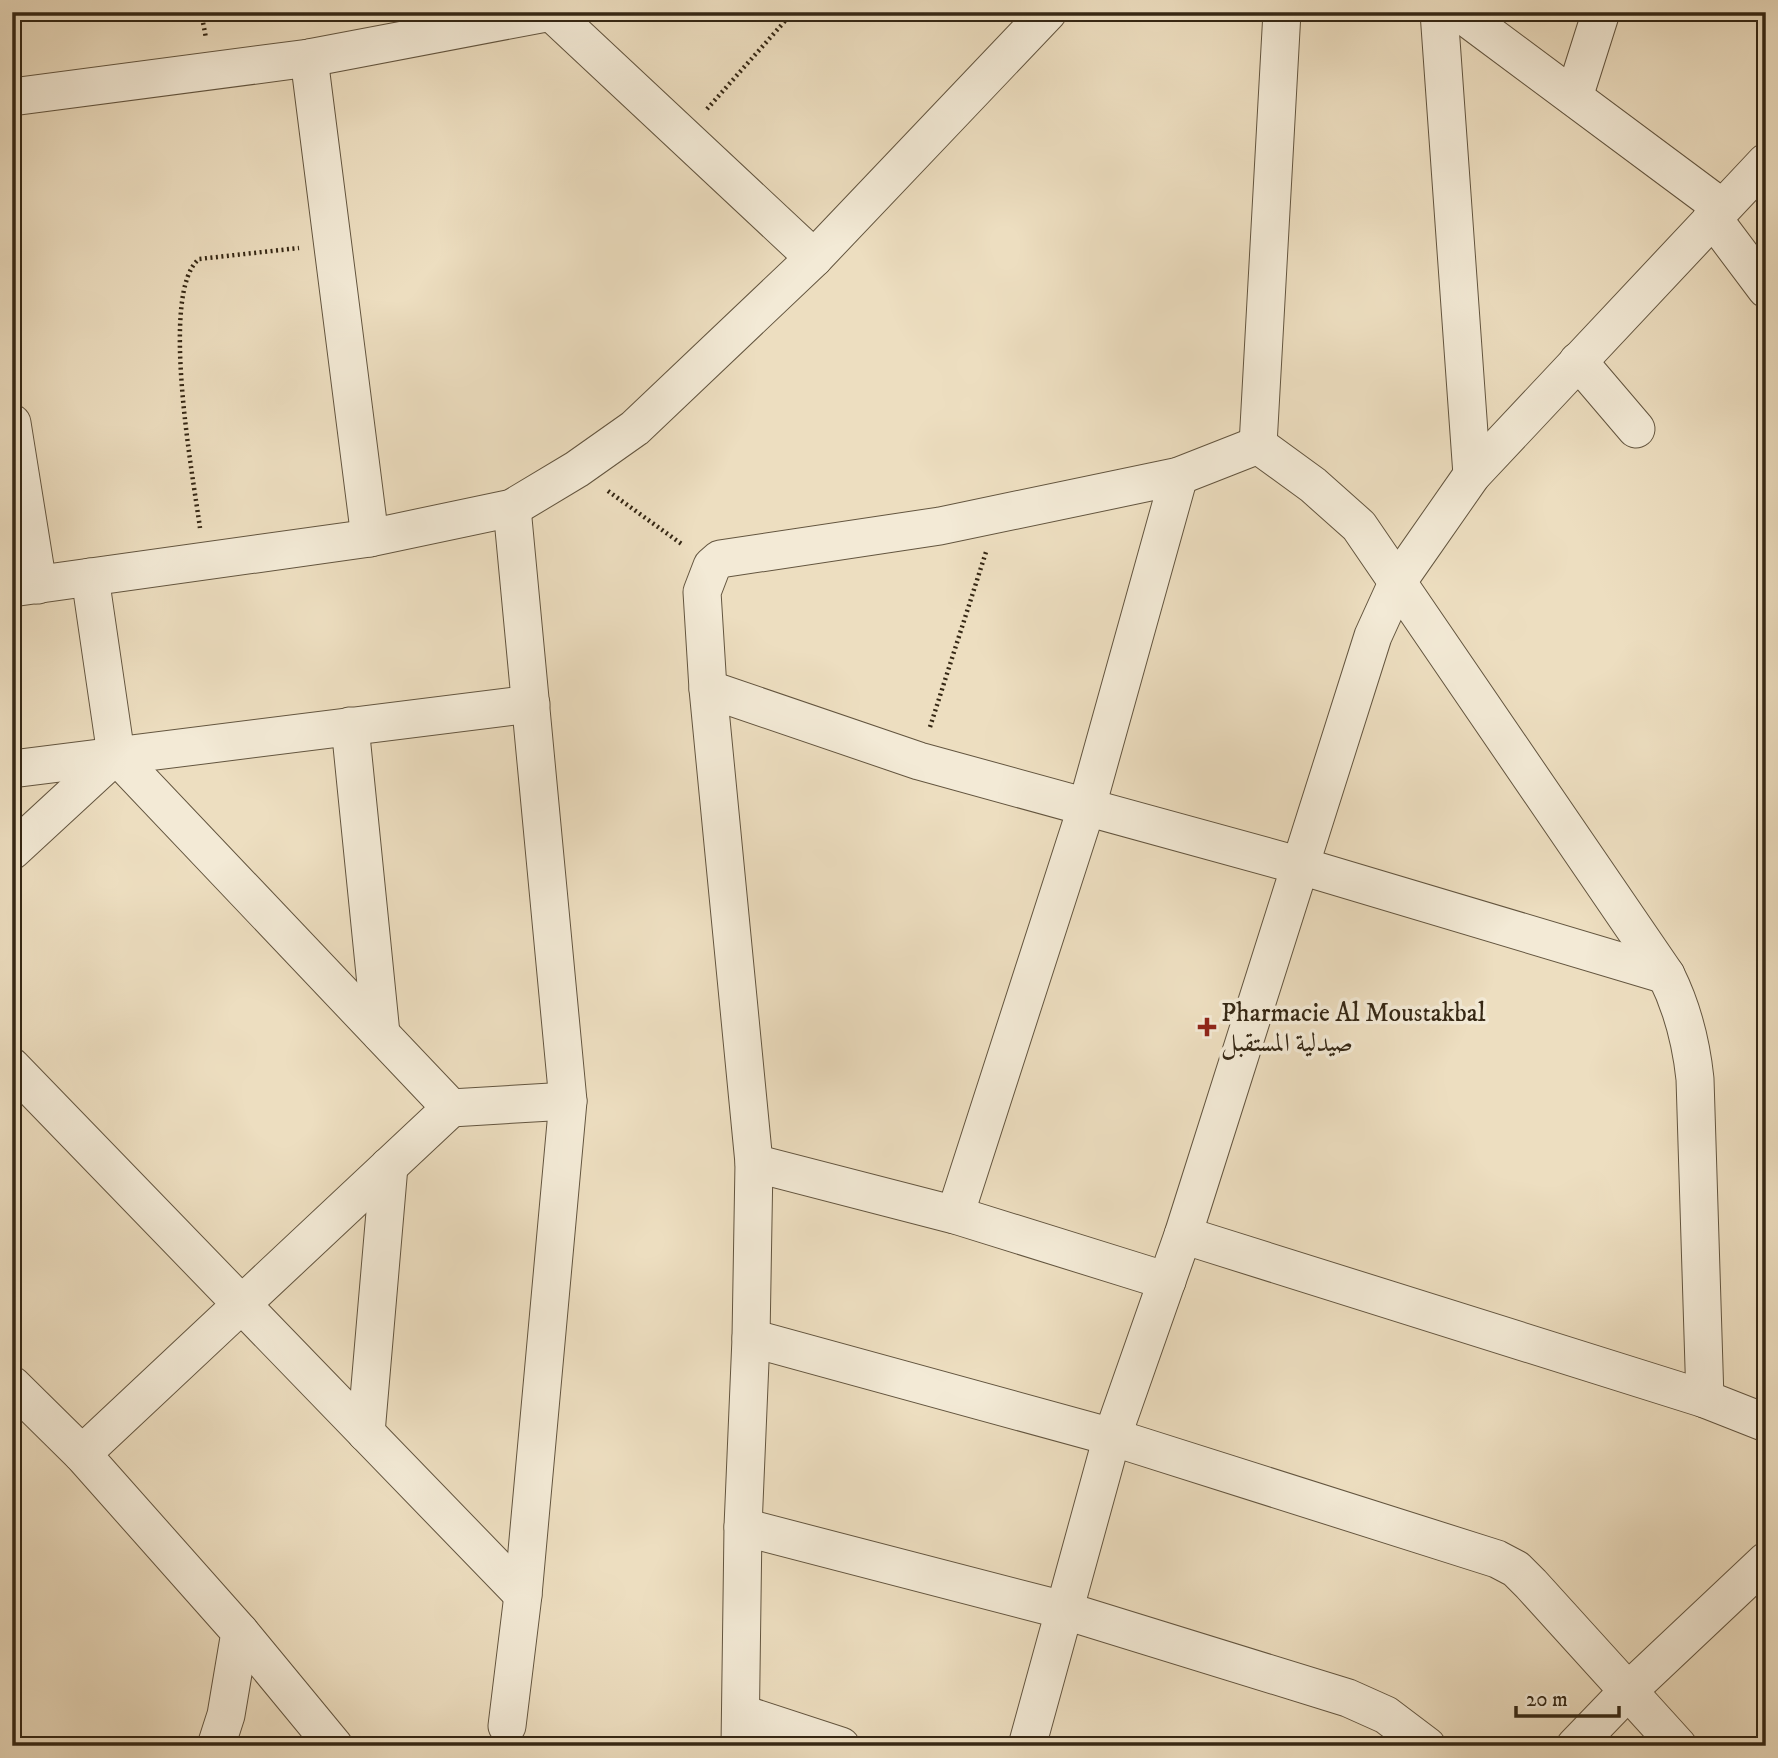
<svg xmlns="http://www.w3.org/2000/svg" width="1778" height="1758" font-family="'IM FELL DW Pica',Amiri,serif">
  <rect width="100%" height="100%" fill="#eddec0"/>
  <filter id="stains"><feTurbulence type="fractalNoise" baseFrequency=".00286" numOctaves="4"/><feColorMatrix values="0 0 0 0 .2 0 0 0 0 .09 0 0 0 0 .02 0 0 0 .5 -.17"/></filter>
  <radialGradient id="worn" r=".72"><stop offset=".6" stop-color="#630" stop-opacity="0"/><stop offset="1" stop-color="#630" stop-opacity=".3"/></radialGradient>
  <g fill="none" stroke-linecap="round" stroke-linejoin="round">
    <defs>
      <g id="minor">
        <polyline points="1439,12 1472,475"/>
        <polyline points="1459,12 1721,207"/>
        <polyline points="309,58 370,538"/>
        <polyline points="12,97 309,58 551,12 814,258"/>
        <polyline points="1574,97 1601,12"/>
        <polyline points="1712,217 1766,289"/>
        <polyline points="1578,361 1636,429"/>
        <polyline points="12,423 38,585"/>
        <polyline points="1258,445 1282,12"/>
        <polyline points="90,577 116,755 451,1108 568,1101"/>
        <polyline points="12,588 370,538 512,508 577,469 635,428 814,258 1048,12"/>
        <polyline points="708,689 919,761 1301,866 1666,975"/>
        <polyline points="350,726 381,1034"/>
        <polyline points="12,769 531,704"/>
        <polyline points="12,851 116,755"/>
        <polyline points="12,1067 523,1595"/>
        <polyline points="754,1163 955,1215 1167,1281"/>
        <polyline points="955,1215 1087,806 1179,476"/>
        <polyline points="1183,1235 1705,1399 1766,1423"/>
        <polyline points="751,1338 1112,1437 1497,1559 1516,1569 1531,1584 1678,1746"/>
        <polyline points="12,1385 82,1454 240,1632 226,1715 216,1746"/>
        <polyline points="366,1433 389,1166"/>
        <polyline points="82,1454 451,1108"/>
        <polyline points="743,1527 1063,1610 1348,1698 1386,1715 1427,1746"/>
        <polyline points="240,1632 334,1746"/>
        <polyline points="743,1714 841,1746"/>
        <polyline points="507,1726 523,1595 568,1101 512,508"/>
        <path d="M740 1746 743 1527 751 1338 754 1163 708 689 702 592 712 566 720 559 940 526 1179 476 1258 445 1313 485 1359 526 1666 975C1683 1009 1691 1041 1695 1079L1705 1399"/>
        <polyline points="1027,1746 1112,1437 1183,1235 1373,636 1398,581 1472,475 1766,162"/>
        <polyline points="1575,1746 1628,1691 1766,1561"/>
      </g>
    </defs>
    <use href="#minor" stroke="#63553f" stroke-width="39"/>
    <g stroke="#352714" stroke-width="4.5" stroke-dasharray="2 3.5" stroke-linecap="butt">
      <polyline points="201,12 206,38"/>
      <polyline points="707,109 793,12"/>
      <polyline points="608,491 683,545"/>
      <path d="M200 528C193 476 159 292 199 259L299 248"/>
      <polyline points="930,727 986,552"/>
    </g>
    <use href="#minor" stroke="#f3ead6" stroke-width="37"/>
  </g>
  <path fill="#8f2418" stroke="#f3ead6" stroke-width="2.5" d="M1203.5 1016.5h7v7h7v7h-7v7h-7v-7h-7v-7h7z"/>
  <g text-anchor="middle" stroke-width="7" stroke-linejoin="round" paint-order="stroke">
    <g font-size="26" fill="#352714" stroke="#f3ead6" text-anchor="start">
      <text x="1221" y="1021">Pharmacie Al Moustakbal<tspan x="1221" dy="30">صيدلية المستقبل</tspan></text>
    </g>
  </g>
  <rect width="1778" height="1758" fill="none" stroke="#eddec0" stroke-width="42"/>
  <rect x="14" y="14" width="1750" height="1730" fill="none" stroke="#352714" stroke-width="3.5"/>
  <rect x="21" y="21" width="1736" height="1716" fill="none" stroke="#352714" stroke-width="2"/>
  <path d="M1516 1706v10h103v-10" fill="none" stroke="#352714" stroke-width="3.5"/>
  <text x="1526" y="1706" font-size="21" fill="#352714" stroke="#f3ead6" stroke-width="5" paint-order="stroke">20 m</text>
  <rect width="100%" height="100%" filter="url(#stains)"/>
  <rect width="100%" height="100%" fill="url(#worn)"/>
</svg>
